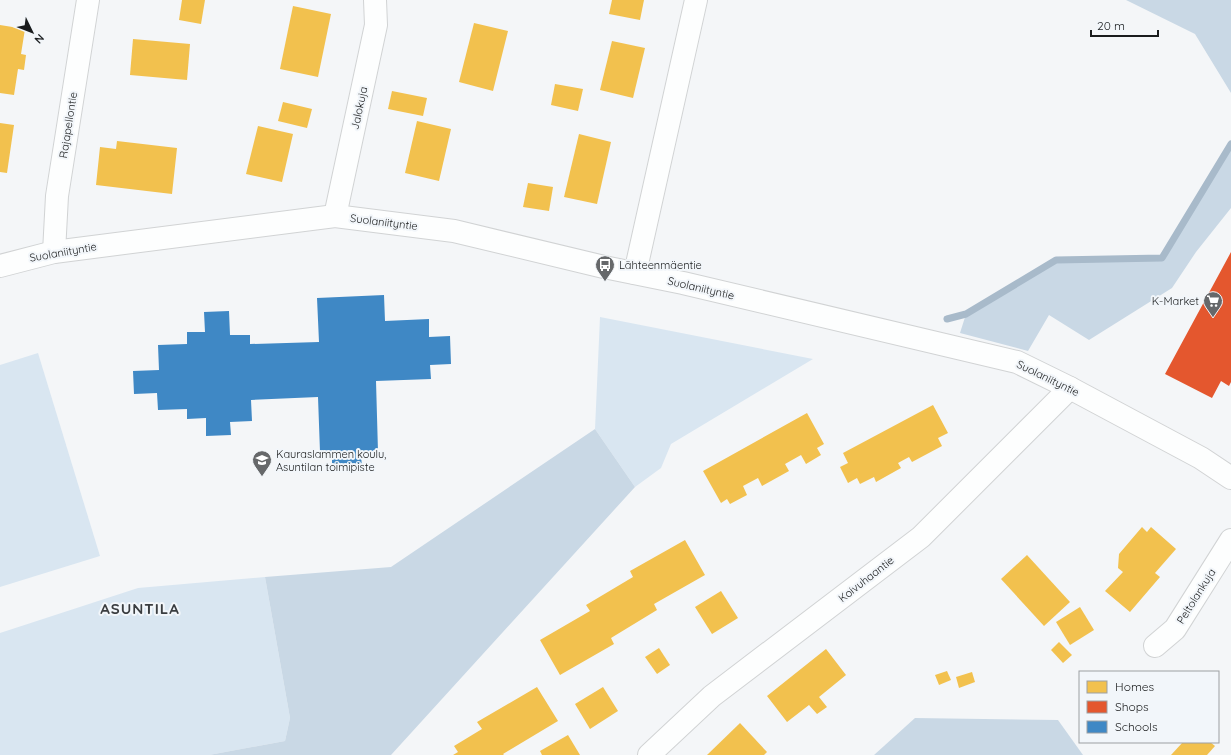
<svg xmlns="http://www.w3.org/2000/svg" width="1231" height="755" font-family="Quicksand,sans-serif">
  <rect width="100%" height="100%" fill="#f4f6f8"/>
  <g fill="#d9e6f1">
    <polygon points="600,317 813,359 671,444 661,468 635,487 595,429"/>
    <polygon points="38,353 100,556 0,587 0,365"/>
    <polygon points="265,577 290,718 285,741 209,755 0,755 0,633 138,588"/>
  </g>
  <g fill="#c9d8e5">
    <polygon points="1126,0 1231,0 1231,93 1195,34"/>
    <polygon points="1231,144 1231,208 1196,252 1172,288 1089,340 1049,315 1028,351 960,333 966,314 1056,260 1162,258"/>
    <polygon points="595,429 635,487 391,755 209,755 285,741 290,718 265,577 391,567"/>
    <polygon points="915,718 1058,720 1083,755 874,755"/>
  </g>
  <g fill="#f2c14e">
    <polygon points="182,0 205,0 201,24 179,20"/>
    <polygon points="612,0 644,0 640,20 609,14"/>
    <polygon points="293,6 331,14 318,77 280,69"/>
    <polygon points="474,23 508,31 493,91 459,82"/>
    <polygon points="0,25 25,29 21,54 26,55 24,70 18,69 14,95 0,93"/>
    <polygon points="133,39 190,44 187,80 130,75"/>
    <polygon points="612,41 645,48 633,98 600,90"/>
    <polygon points="555,84 583,89 578,111 551,105"/>
    <polygon points="392,91 427,98 423,116 388,109"/>
    <polygon points="283,102 312,109 307,128 278,121"/>
    <polygon points="417,121 451,129 439,181 405,173"/>
    <polygon points="0,123 14,125 7,173 0,172"/>
    <polygon points="258,126 293,134 282,182 246,174"/>
    <polygon points="579,134 611,142 597,204 564,197"/>
    <polygon points="117,141 177,148 172,194 96,185 100,147 116,149"/>
    <polygon points="528,183 553,187 549,211 523,207"/>
    <polygon points="933,405 948,433 938,438 942,446 912,462 909,457 898,463 901,468 876,482 874,477 860,484 857,478 848,483 840,467 848,463 843,453"/>
    <polygon points="807,413 824,444 817,448 821,455 806,464 801,455 785,464 789,471 762,486 758,478 743,486 747,495 730,504 727,499 721,503 703,471"/>
    <polygon points="1142,527 1147,532 1151,527 1176,549 1155,573 1160,577 1130,612 1105,591 1123,572 1118,568 1119,554"/>
    <polygon points="685,540 705,575 654,604 657,610 611,638 614,644 560,675 540,640 590,611 586,605 633,577 630,571"/>
    <polygon points="1027,555 1070,602 1044,626 1001,579"/>
    <polygon points="721,591 738,618 712,634 695,607"/>
    <polygon points="1080,607 1094,630 1070,645 1056,622"/>
    <polygon points="1059,642 1072,655 1063,663 1051,650"/>
    <polygon points="659,648 670,665 657,674 645,657"/>
    <polygon points="826,649 846,675 819,697 827,707 817,714 809,705 787,722 767,696"/>
    <polygon points="947,671 951,680 939,685 935,675"/>
    <polygon points="972,672 975,682 959,688 956,677"/>
    <polygon points="537,687 558,721 503,754 504,755 453,755 458,752 454,746 482,729 477,722"/>
    <polygon points="603,687 618,711 590,729 575,704"/>
    <polygon points="740,723 767,752 764,755 707,755"/>
    <polygon points="568,735 580,755 542,755 540,751"/>
    <polygon points="1183,742 1210,742 1215,746 1207,755 1171,755"/>
  </g>
  <polygon fill="#e4572e" points="1231,252 1231,382 1229,386 1221,381 1212,398 1165,374"/>
  <polygon fill="#3f88c5" points="384,295 385,321 429,319 429,337 450,336 451,364 430,365 431,379 376,381 378,452 361,452 362,471 332,472 332,451 320,452 318,397 251,400 252,421 230,422 231,435 206,436 206,418 187,419 187,409 158,410 157,393 134,394 133,371 159,370 158,345 187,344 187,332 205,332 204,312 229,311 230,335 250,335 250,344 319,342 317,298"/>
  <g fill="none" stroke-linecap="round" stroke-linejoin="round">
    <polyline stroke="#a8baca" stroke-width="7" points="947,319 966,314 1056,260 1162,258 1231,144"/>
    <defs>
      <g id="street">
        <polyline points="335,216 376,25 375,0"/>
        <polyline points="54,252 57,196 88,0"/>
        <polyline points="635,273 696,0"/>
        <polyline points="1155,646 1175,629 1231,540"/>
        <polyline points="649,755 712,696 921,537 1070,388"/>
      </g>
      <polyline id="secondary" points="0,266 54,252 335,216 454,231 604,267 683,283 1017,362 1070,388 1201,458 1231,478"/>
    </defs>
    <use href="#street" stroke="#d1d3d4" stroke-width="24"/>
    <use href="#secondary" stroke="#d1d3d4" stroke-width="24"/>
    <use href="#street" stroke="#fdfefe" stroke-width="22"/>
    <use href="#secondary" stroke="#fdfefe" stroke-width="22"/>
  </g>
  <defs>
    <symbol id="bus-pin" viewBox="-11 -11 22 30"><path d="M0 17L-7.5 6A9.5 9.5 0 1 1 7.5 6Z" fill="#66686a" stroke="#f2f6fa"/><path d="M-5-6H5V4H4V6H2V4H-2V6H-4V4H-5ZM-3.5-4V0h7V-4ZM-3.5 1.2v1.5H-2V1.2ZM2 1.2v1.5H3.5V1.2Z" fill="#fff"/></symbol>
    <symbol id="supermarket-pin" viewBox="-11 -11 22 30"><path d="M0 17L-7.5 6A9.5 9.5 0 1 1 7.5 6Z" fill="#66686a" stroke="#f2f6fa"/><path d="M-6-5.5h2.5l.6 2H6L4.5 2H-2.5L-4.4-4H-6ZM-1.5 3.2a1.3 1.3 0 1 0 .1 0ZM3 3.2a1.3 1.3 0 1 0 .1 0Z" fill="#fff"/></symbol>
    <symbol id="school-pin" viewBox="-11 -11 22 30"><path d="M0 17L-7.5 6A9.5 9.5 0 1 1 7.5 6Z" fill="#66686a" stroke="#f2f6fa"/><path d="M0-5L7-2L0 1L-7-2ZM-4 1L0 2.5L4 1V4Q0 6-4 4Z" fill="#fff"/></symbol>
  </defs>
  <g fill-rule="evenodd">
    <use href="#bus-pin" x="594" y="254" width="22" height="30"/>
    <use href="#supermarket-pin" x="1202" y="290" width="22" height="30"/>
    <use href="#school-pin" x="251" y="449" width="22" height="30"/>
  </g>
  <g text-anchor="middle" stroke-width="4" stroke-linejoin="round" paint-order="stroke">
    <g font-size="11" fill="#1a1c1d" stroke="#f2f6fa">
      <text transform="translate(359 108) rotate(-78)" y="4">Jalokuja</text>
      <text transform="translate(68 125) rotate(-81)" y="4">Rajapellontie</text>
      <text transform="translate(384 222) rotate(7)" y="4">Suolaniityntie</text>
      <text transform="translate(63 252) rotate(-10)" y="4">Suolaniityntie</text>
      <text transform="translate(701 288) rotate(13)" y="4">Suolaniityntie</text>
      <text transform="translate(1048 378) rotate(26)" y="4">Suolaniityntie</text>
      <text transform="translate(866 579) rotate(-38)" y="4">Koivuhaantie</text>
      <text transform="translate(1196 596) rotate(-58)" y="4">Peltolankuja</text>
    </g>
    <g font-size="11" fill="#1a1c1d" stroke="#f2f6fa" text-anchor="start">
      <text x="619" y="269">Lähteenmäentie</text>
      <text x="1199" y="305" text-anchor="end">K-Market</text>
      <text x="276" y="458">Kauraslammen koulu,<tspan x="276" dy="13">Asuntilan toimipiste</tspan></text>
    </g>
    <g font-size="15" font-weight="bold" letter-spacing="1" fill="#3a3d40" stroke="#f2f6fa">
      <text x="140" y="614">ASUNTILA</text>
    </g>
  </g>
  <rect x="1079" y="671" width="140" height="72" fill="#f2f6fa" stroke="#9c9fa2"/>
  <rect x="1087" y="681" width="20" height="12" fill="#f2c14e" stroke="#9c9fa2"/>
  <text x="1115" y="691" font-size="12" fill="#1a1c1d">Homes</text>
  <rect x="1087" y="701" width="20" height="12" fill="#e4572e" stroke="#9c9fa2"/>
  <text x="1115" y="711" font-size="12" fill="#1a1c1d">Shops</text>
  <rect x="1087" y="721" width="20" height="12" fill="#3f88c5" stroke="#9c9fa2"/>
  <text x="1115" y="731" font-size="12" fill="#1a1c1d">Schools</text>
  <g transform="translate(32 32) rotate(133)" stroke="#f2f6fa" stroke-width="3" paint-order="stroke">
  <path d="M0-3L7 15L0 10L-7 15Z" fill="#1a1c1d"/>
  <text y="-6" font-size="11" font-weight="bold" text-anchor="middle" fill="#1a1c1d">N</text>
  </g>
  <path d="M1091 30v6h67v-6" fill="none" stroke="#1a1c1d" stroke-width="2"/>
  <text x="1097" y="30" font-size="12" fill="#1a1c1d" stroke="#f2f6fa" stroke-width="3" paint-order="stroke">20 m</text>
</svg>
